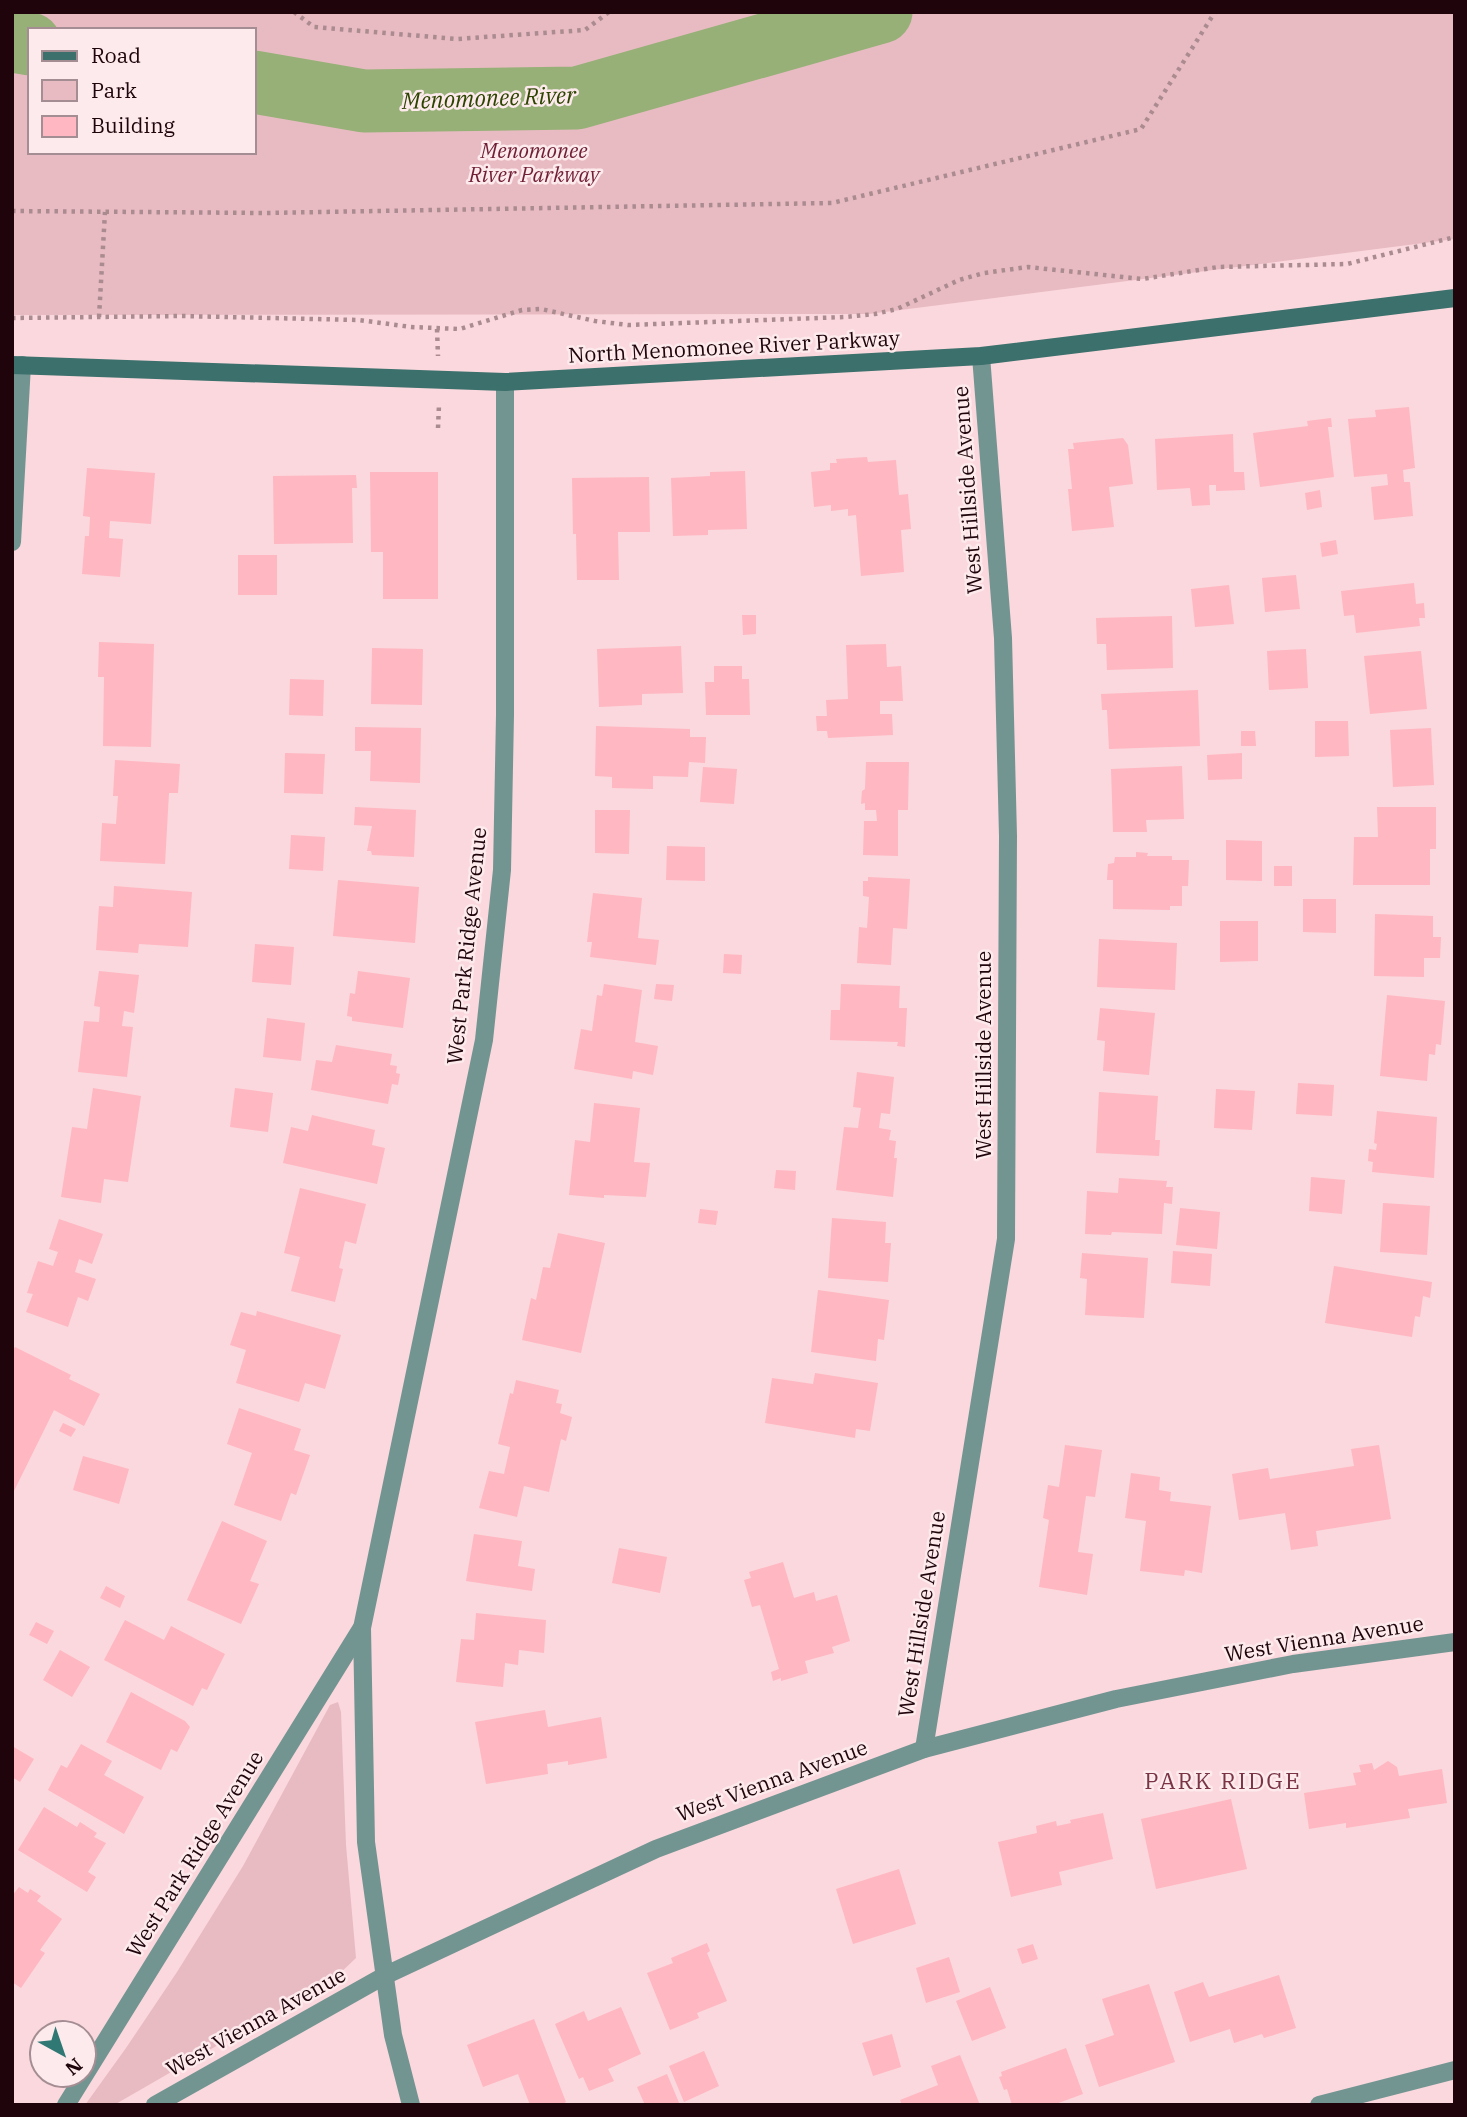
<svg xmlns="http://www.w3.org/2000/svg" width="1467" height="2117" font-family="'IBM Plex Serif',serif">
  <rect width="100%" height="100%" fill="#fbd8dd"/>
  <g fill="#e8bbc2" fill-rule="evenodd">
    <path d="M12 12H1455V239L869 314 12 315ZM30 30H254V152H30Z"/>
    <polygon points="338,1702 341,1712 346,1845 356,1958 336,1977 114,2105 85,2105 126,2048 177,1972 243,1866 330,1705"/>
  </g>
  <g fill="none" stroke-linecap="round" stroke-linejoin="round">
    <g stroke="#96b077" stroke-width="63">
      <polyline points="12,41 30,44"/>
      <polyline points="254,82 364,101 577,98 881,12"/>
    </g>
  </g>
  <g fill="#ffb7c2">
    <polygon points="1409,407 1415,468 1403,470 1404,482 1410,482 1413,516 1374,520 1371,487 1388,485 1387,474 1354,477 1348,419 1376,417 1375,410"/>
    <polygon points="1331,418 1332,427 1328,427 1334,477 1260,487 1253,433 1308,426 1307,421"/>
    <polygon points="1233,434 1234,472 1244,472 1245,490 1216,491 1216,485 1209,485 1210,505 1192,506 1190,488 1157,490 1155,439"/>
    <polygon points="1123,438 1128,445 1133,484 1109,487 1114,527 1072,531 1068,489 1072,489 1068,449 1074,449 1073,443"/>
    <polygon points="867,457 868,462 896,460 899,495 908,494 911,529 901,530 904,572 861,576 856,515 848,516 848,509 831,511 831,505 814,507 811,472 830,470 830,463 837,463 836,459"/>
    <polygon points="87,468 155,473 151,524 110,521 109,538 123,539 120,577 82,574 85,536 89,536 90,517 83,516"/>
    <polygon points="745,471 747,529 708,530 708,535 673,536 671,478 710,476 710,472"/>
    <polygon points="370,472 438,472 438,599 383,599 383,552 371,552"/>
    <polygon points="356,475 357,488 352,488 353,543 274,544 273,476"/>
    <polygon points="649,477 650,532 618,532 619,580 577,580 576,534 573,534 572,478"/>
    <polygon points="1320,490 1322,507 1307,510 1305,493"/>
    <polygon points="1336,540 1338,554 1322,557 1320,543"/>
    <rect x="238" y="555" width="39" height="40"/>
    <polygon points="1296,575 1300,609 1265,612 1262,578"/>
    <polygon points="1414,583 1416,604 1424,603 1425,618 1419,618 1420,626 1356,633 1354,615 1344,616 1341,591"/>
    <polygon points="1229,585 1234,624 1195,627 1191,589"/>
    <polygon points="742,615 756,615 756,634 743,635"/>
    <polygon points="1172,616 1173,668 1107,670 1106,644 1097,644 1096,618"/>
    <polygon points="99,642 154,644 151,747 103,746 104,677 98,677"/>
    <polygon points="886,644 887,667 901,666 903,701 880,701 880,714 892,714 893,735 828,738 827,731 817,731 816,716 827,716 826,700 848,699 846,645"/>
    <polygon points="681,646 683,693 642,694 642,705 599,707 597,649"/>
    <polygon points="372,648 423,649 422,705 371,704"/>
    <polygon points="1306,649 1308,688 1269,690 1267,651"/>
    <polygon points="1421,651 1427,709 1370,714 1364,656"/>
    <polygon points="714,666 742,666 742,679 749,679 750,715 706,715 705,682 714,682"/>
    <polygon points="290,679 324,680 323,716 289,715"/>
    <polygon points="1198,690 1200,746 1109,749 1107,710 1102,710 1101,694"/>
    <polygon points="1315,721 1348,721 1349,756 1315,757"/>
    <polygon points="596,726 690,729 690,737 706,737 705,763 689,762 688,777 653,776 653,789 612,788 612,777 595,776"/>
    <polygon points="355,727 421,728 420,783 370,781 371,751 355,751"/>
    <polygon points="1431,728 1434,785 1393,787 1390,730"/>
    <polygon points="1241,731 1255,731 1256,746 1241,746"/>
    <polygon points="285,753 325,754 323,794 284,793"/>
    <polygon points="1242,753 1242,779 1208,780 1207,755"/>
    <polygon points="115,760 180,764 178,793 169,793 165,864 100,861 102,823 116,824 118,796 113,796"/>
    <polygon points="866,762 909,762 908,810 898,810 898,856 863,855 864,821 877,821 876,810 865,810 865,803 861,804 862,791 865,789"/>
    <polygon points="1182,766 1184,819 1146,820 1147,832 1113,832 1111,769"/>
    <polygon points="703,767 737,769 734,804 700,802"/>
    <polygon points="355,807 416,810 414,857 372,855 371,851 367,851 372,826 354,825"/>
    <polygon points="1377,807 1436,807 1436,849 1430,849 1430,885 1353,885 1354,837 1378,837"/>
    <polygon points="595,810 630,810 629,854 595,853"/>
    <polygon points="291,835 325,837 323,871 289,869"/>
    <polygon points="1226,840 1262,841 1262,881 1226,880"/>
    <polygon points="667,846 705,847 705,881 666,880"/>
    <polygon points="1136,852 1148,853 1147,856 1172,856 1172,860 1189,860 1188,886 1182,886 1182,906 1170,906 1170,910 1113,909 1113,880 1107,880 1108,864 1114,863 1115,857 1136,857"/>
    <rect x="1274" y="866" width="18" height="20"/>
    <polygon points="868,877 910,879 907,929 893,928 891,965 857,963 859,927 867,928 869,897 863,896 863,881 868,881"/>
    <polygon points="338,880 419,887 415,943 333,936"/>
    <polygon points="114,886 192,892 188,947 139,944 138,953 96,950 99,906 113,907"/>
    <polygon points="593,893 642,898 638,938 659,940 656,965 590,957 592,942 587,942"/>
    <polygon points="1303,899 1336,899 1336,933 1303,932"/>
    <polygon points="1375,914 1433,916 1433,937 1441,937 1440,958 1424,958 1424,977 1374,976"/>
    <polygon points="1220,921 1258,921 1258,961 1220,962"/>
    <polygon points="1099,939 1177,943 1175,990 1097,987"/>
    <polygon points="255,944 294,947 291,985 252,982"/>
    <polygon points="724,954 742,955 741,974 723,973"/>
    <polygon points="99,971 139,975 134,1013 124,1011 122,1026 133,1027 127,1077 78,1072 84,1021 99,1022 100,1007 94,1006"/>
    <polygon points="358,971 410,978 403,1028 352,1021 352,1017 347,1016 350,993 355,994"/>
    <polygon points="604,984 642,990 635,1042 658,1046 653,1075 633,1071 632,1079 574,1069 581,1029 592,1031 597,995 602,996"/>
    <polygon points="656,984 674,985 672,1001 654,999"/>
    <polygon points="841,984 900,986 899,1008 907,1008 905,1047 897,1046 898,1042 830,1040 831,1010 840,1010"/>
    <polygon points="1387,995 1445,1001 1441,1045 1436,1044 1435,1055 1429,1054 1427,1081 1380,1076"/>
    <polygon points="1100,1008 1155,1013 1149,1075 1103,1071 1105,1041 1097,1040"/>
    <polygon points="267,1018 305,1023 301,1061 263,1057"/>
    <polygon points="336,1045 392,1054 390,1065 397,1066 396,1073 400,1074 398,1085 392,1084 388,1104 311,1090 316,1060 332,1062"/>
    <polygon points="857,1072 894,1077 890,1114 881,1113 879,1128 891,1130 889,1140 896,1141 894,1158 897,1158 893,1197 836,1190 844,1127 858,1128 861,1108 853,1107"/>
    <polygon points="1298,1083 1334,1085 1332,1116 1296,1114"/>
    <polygon points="93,1088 141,1096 128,1182 104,1179 101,1203 61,1197 72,1127 87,1129"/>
    <polygon points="235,1088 273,1093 268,1132 230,1127"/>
    <polygon points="1216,1089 1255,1091 1252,1130 1214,1128"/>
    <polygon points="1099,1092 1158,1096 1155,1140 1160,1140 1159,1156 1096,1153"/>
    <polygon points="594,1103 640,1108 634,1162 650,1163 646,1197 604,1195 604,1198 569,1195 575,1140 590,1142"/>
    <polygon points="1377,1111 1437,1117 1434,1178 1372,1172 1373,1162 1368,1161 1369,1149 1376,1150 1377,1144 1374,1143"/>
    <polygon points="312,1115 375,1130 372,1145 385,1148 377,1184 283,1163 291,1127 308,1131"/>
    <polygon points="776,1170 796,1171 795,1190 774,1188"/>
    <polygon points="1311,1177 1345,1180 1342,1214 1309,1211"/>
    <polygon points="1119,1178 1167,1181 1166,1187 1173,1187 1172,1204 1164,1203 1162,1234 1112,1232 1111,1235 1085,1234 1087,1191 1118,1193"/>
    <polygon points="300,1188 366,1204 356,1244 345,1241 339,1268 343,1269 335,1302 291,1291 300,1257 284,1253"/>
    <polygon points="1383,1203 1430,1206 1427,1255 1380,1252"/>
    <polygon points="1180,1208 1220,1212 1217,1249 1176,1245"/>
    <polygon points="700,1209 718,1211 716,1225 698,1223"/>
    <polygon points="832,1218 886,1222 885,1243 891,1243 888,1282 828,1278"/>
    <polygon points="59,1219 103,1234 92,1264 79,1259 75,1272 96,1279 88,1301 78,1297 68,1327 26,1312 33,1294 27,1293 38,1261 53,1266 58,1252 49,1249"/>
    <polygon points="558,1233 605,1243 581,1353 522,1340 531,1298 536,1300 543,1267 550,1268"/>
    <polygon points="1173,1251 1212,1254 1210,1286 1171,1283"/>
    <polygon points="1082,1253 1148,1258 1144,1318 1085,1315 1087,1279 1080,1278"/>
    <polygon points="1334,1266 1432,1282 1430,1298 1423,1296 1420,1317 1415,1316 1412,1337 1325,1323"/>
    <polygon points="818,1290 889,1300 884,1340 878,1339 876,1361 811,1352"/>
    <polygon points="257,1311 341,1335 325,1389 305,1383 299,1402 236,1383 246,1350 230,1345 241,1312 256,1316"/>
    <polygon points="15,1347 71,1375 69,1379 100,1394 84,1426 54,1410 12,1495 12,1353"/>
    <polygon points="815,1373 878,1383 870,1431 856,1429 855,1438 765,1423 772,1378 813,1384"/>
    <polygon points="516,1380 559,1390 556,1403 562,1404 560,1413 572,1417 566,1441 561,1439 549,1492 524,1486 517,1517 479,1508 489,1471 504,1474 510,1447 498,1444 510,1393 513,1394"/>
    <polygon points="239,1408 301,1429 294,1450 310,1455 296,1495 291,1493 281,1521 234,1505 252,1453 227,1444"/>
    <polygon points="63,1423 76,1429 71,1437 59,1431"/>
    <polygon points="1065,1445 1102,1450 1095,1497 1086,1496 1078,1552 1093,1554 1087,1595 1039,1587 1049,1520 1043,1518 1048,1485 1059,1487"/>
    <polygon points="1379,1445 1391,1519 1316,1531 1318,1546 1291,1550 1285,1513 1239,1520 1232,1474 1268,1468 1270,1479 1354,1466 1351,1449"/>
    <polygon points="83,1456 129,1469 119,1504 73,1490"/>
    <polygon points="1131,1473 1160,1477 1159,1490 1171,1492 1170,1501 1211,1506 1202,1573 1185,1570 1184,1576 1140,1571 1146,1521 1125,1518"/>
    <polygon points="222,1521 267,1541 250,1581 259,1584 241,1624 187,1600"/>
    <polygon points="474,1534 522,1541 518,1566 535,1569 532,1591 466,1581"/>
    <polygon points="619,1548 667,1557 660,1593 612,1583"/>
    <polygon points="783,1562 794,1598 814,1592 816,1601 837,1595 850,1641 832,1647 834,1653 805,1661 808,1673 781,1681 781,1678 773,1681 771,1672 779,1669 760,1605 752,1607 744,1580 751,1578 749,1572"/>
    <polygon points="106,1586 125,1596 120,1608 100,1598"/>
    <polygon points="476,1613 546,1620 544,1653 519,1650 518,1665 505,1663 503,1687 456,1682 461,1639 474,1640"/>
    <polygon points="125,1620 164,1640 171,1626 225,1654 207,1690 202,1688 193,1706 104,1660"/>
    <polygon points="36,1622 54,1631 47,1644 29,1635"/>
    <polygon points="60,1650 90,1667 72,1697 43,1680"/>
    <polygon points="131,1692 185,1721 190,1727 177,1752 171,1749 161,1770 106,1742"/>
    <polygon points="545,1710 548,1727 601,1717 607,1758 568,1765 568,1761 547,1764 548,1774 486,1784 475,1722"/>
    <polygon points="81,1744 112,1761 104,1775 144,1797 124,1834 48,1790 61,1765 67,1768"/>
    <polygon points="12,1746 34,1759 20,1782 12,1777"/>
    <polygon points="1388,1761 1397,1767 1399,1776 1442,1769 1447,1803 1408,1809 1410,1818 1346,1828 1346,1823 1309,1829 1304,1793 1356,1785 1353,1773 1361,1772 1359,1765 1372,1763 1374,1770"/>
    <polygon points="1231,1799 1247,1869 1156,1889 1141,1819"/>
    <polygon points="44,1807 77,1827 80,1822 97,1833 94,1837 106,1843 88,1872 96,1877 87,1892 18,1850"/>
    <polygon points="1103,1813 1113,1859 1059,1872 1062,1885 1011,1897 998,1842 1037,1833 1036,1826 1056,1821 1057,1826 1071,1823 1070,1820"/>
    <polygon points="899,1869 916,1924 853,1944 836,1889"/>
    <polygon points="19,1887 28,1893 30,1889 41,1896 37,1901 62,1919 40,1950 45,1953 21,1988 12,1982 12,1896"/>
    <polygon points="707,1943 710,1951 707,1953 727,2001 697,2013 699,2018 670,2030 647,1973 673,1963 671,1958"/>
    <polygon points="1033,1944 1038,1959 1022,1964 1017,1949"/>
    <polygon points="949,1957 960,1992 926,2003 916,1968"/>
    <polygon points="1279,1975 1296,2028 1264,2038 1262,2034 1234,2043 1230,2029 1190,2042 1174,1992 1203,1982 1209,1997"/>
    <polygon points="1149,1984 1175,2062 1099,2087 1085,2045 1114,2035 1102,1999"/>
    <polygon points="990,1987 1006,2028 972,2041 956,2001"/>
    <polygon points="621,2007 641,2054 608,2069 614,2081 589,2091 583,2077 579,2079 555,2024 584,2011 588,2021"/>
    <polygon points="534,2019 566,2102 560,2105 530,2105 518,2074 483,2087 467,2045"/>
    <polygon points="892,2034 901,2067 873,2076 862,2043"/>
    <polygon points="1066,2048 1083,2094 1053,2105 1012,2105 1007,2089 1004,2090 999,2077 1002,2076 1001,2072"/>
    <polygon points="704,2051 719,2086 684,2102 669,2066"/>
    <polygon points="960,2055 980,2105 902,2105 900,2100 938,2085 931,2066"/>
    <polygon points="667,2074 680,2105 645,2105 637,2087"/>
  </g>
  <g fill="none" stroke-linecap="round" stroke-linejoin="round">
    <g stroke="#aa8b90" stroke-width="4.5" stroke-dasharray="3.5 5" stroke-linecap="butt">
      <polyline points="294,12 314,27 457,39 585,30 609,12"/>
      <polyline points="12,211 265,213 832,203 1141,129 1215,12"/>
      <polyline points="99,317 105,212"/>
      <polyline points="12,318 182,316 359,320 411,327 460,329 522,310 541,309 595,321 628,325 845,317 875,314 897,309 959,280 984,273 1028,267 1142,279 1218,267 1347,264 1455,237"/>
      <polyline points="437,329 438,356"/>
      <polyline points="438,428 439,405"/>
    </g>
    <g stroke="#739592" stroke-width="18">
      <polyline points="12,542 22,365"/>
      <polyline points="924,1749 1006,1239 1008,836 1003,638 981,356"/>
      <polyline points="66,2105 361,1629"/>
      <polyline points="155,2105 384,1976 656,1849 924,1749 1116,1699 1293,1664 1455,1642"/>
      <polyline points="411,2105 393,2035 366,1842 362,1628 484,1040 502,870 505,715 505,382"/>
      <polyline points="1319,2105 1455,2070"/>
    </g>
    <polyline stroke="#3b706c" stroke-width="18" points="12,365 505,382 981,356 1455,298"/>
  </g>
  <g text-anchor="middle" stroke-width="5" stroke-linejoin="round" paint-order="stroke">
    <g font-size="21" font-style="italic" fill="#701e34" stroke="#fceaed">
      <text x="534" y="158">Menomonee<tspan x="534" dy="24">River Parkway</tspan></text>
    </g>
    <g font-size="21" fill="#1f050b" stroke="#fceaed">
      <text transform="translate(734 347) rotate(-3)" y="7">North Menomonee River Parkway</text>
      <text transform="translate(968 490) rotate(-94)" y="7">West Hillside Avenue</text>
      <text transform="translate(467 946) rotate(-84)" y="7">West Park Ridge Avenue</text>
      <text transform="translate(984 1055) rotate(-90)" y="7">West Hillside Avenue</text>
      <text transform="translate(922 1614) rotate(-81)" y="7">West Hillside Avenue</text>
      <text transform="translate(1324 1639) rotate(-9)" y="7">West Vienna Avenue</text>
      <text transform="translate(772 1781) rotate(-20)" y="7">West Vienna Avenue</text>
      <text transform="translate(195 1854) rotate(-58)" y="7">West Park Ridge Avenue</text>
      <text transform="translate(256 2022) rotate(-29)" y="7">West Vienna Avenue</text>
    </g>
    <g font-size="23" font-style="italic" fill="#2d4401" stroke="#fceaed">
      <text transform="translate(489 98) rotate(-2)" y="8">Menomonee River</text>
    </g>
    <g font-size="23" letter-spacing="2" fill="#7a3444" stroke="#fceaed">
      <text x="1223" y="1789">PARK RIDGE</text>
    </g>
  </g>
  <rect width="1467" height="2117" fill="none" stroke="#1f050b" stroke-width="28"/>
  <rect x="28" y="28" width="228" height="126" fill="#fceaed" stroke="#a48e93" stroke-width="2"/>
  <rect x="42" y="51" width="35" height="10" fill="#3b706c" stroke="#a48e93" stroke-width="2"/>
  <text x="91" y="63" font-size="21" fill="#1f050b">Road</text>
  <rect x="42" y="80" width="35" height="21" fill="#e8bbc2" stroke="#a48e93" stroke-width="2"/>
  <text x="91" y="98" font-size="21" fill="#1f050b">Park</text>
  <rect x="42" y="116" width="35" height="21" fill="#ffb7c2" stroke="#a48e93" stroke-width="2"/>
  <text x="91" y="133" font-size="21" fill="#1f050b">Building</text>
  <g transform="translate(63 2054) rotate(140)"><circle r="33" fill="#fceaed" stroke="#a48e93" stroke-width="2"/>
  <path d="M0-5L12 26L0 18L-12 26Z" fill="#307873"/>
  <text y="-10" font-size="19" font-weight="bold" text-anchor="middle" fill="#1f050b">N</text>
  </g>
</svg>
